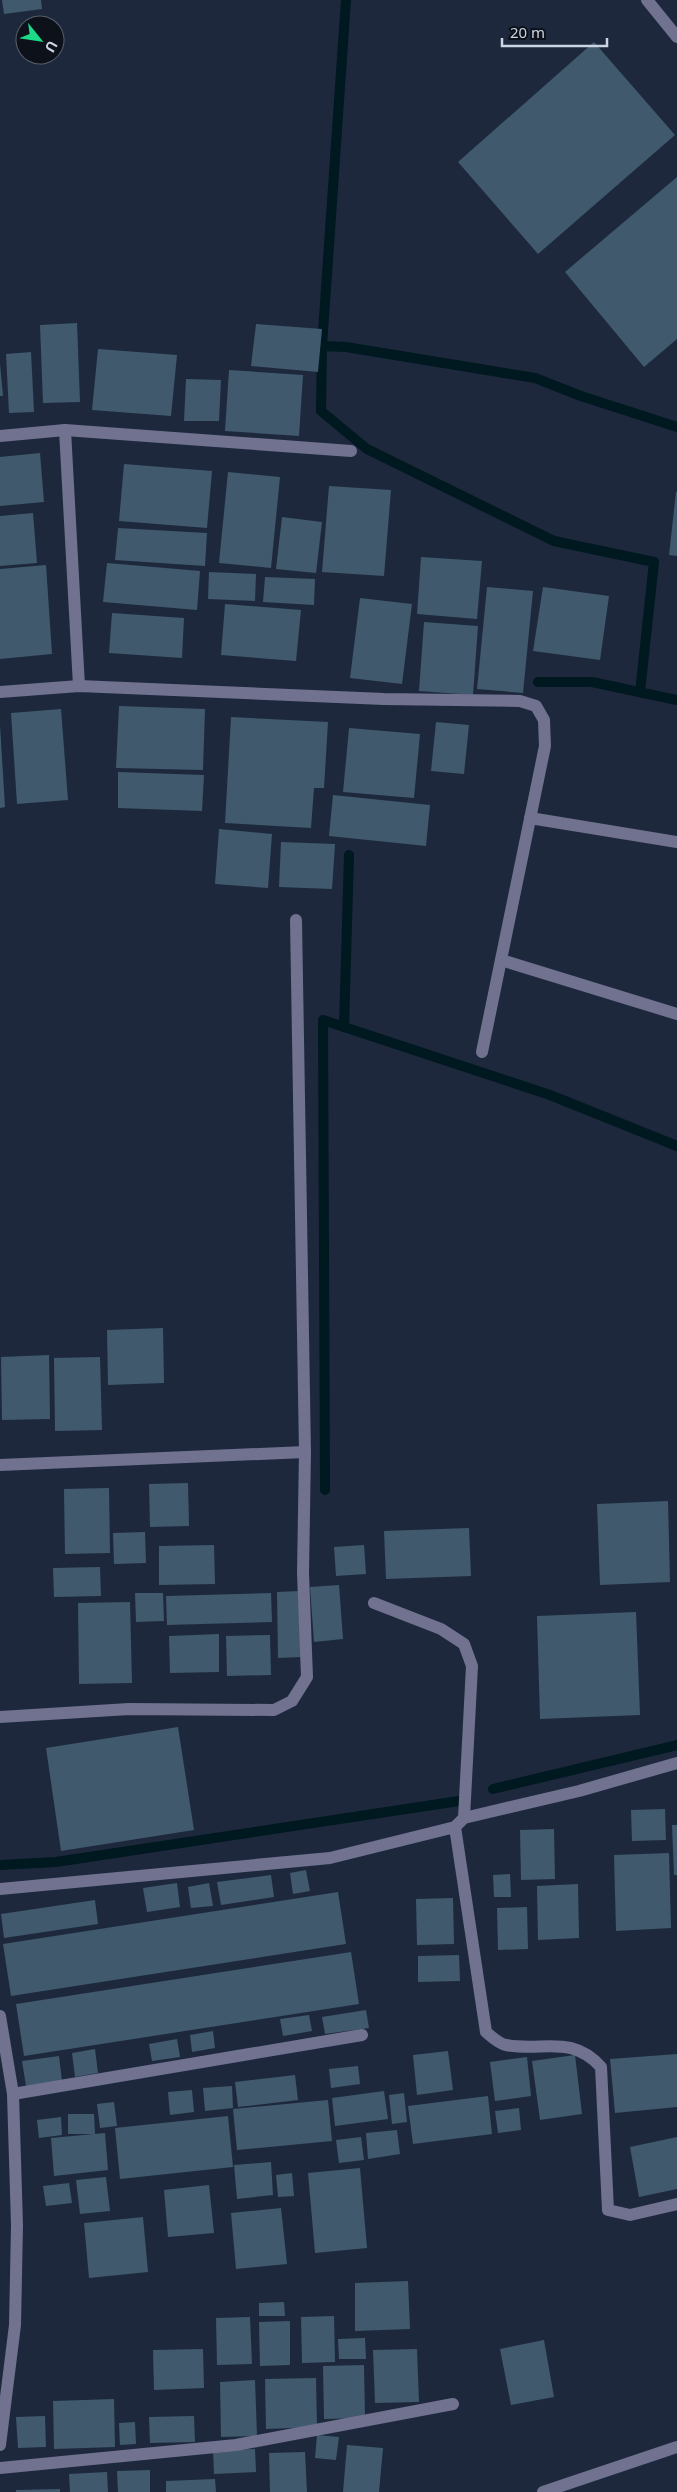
<svg xmlns="http://www.w3.org/2000/svg" width="677" height="2492" font-family="'Noto Sans',sans-serif">
  <rect width="100%" height="100%" fill="#1d283d"/>
  <g fill="none" stroke-linecap="round" stroke-linejoin="round">
    <g stroke="#00181f" stroke-width="10">
      <polyline points="346,0 322,346 346,347 535,378 581,396 677,427"/>
      <polyline points="322,346 321,411 367,449 554,541 654,562 640,692"/>
      <polyline points="538,682 592,682 677,700"/>
      <polyline points="344,1027 349,855"/>
      <polyline points="325,1490 323,1020 550,1095 677,1146"/>
      <polyline points="493,1789 677,1745"/>
      <polyline points="0,1865 56,1862 459,1801"/>
    </g>
  </g>
  <g fill="#40596c">
    <polygon points="2,0 41,0 42,9 4,14"/>
    <polygon points="594,42 675,135 538,254 458,162"/>
    <polygon points="677,177 677,339 644,367 565,272"/>
    <polygon points="77,323 80,402 43,403 40,325"/>
    <polygon points="256,324 322,329 318,372 251,366"/>
    <polygon points="98,349 177,355 171,416 92,410"/>
    <polygon points="31,352 34,412 9,413 6,354"/>
    <polygon points="0,364 3,396 0,396"/>
    <polygon points="229,370 303,375 299,436 225,431"/>
    <polygon points="186,379 221,380 219,421 184,421"/>
    <polygon points="40,453 44,502 0,506 0,457"/>
    <polygon points="124,464 212,471 207,528 119,521"/>
    <polygon points="228,472 280,477 271,568 219,563"/>
    <polygon points="329,486 391,490 384,576 322,572"/>
    <polygon points="676,492 677,492 677,556 669,555"/>
    <polygon points="33,513 37,563 0,566 0,516"/>
    <polygon points="282,517 322,522 316,573 276,569"/>
    <polygon points="118,528 207,533 205,566 115,560"/>
    <polygon points="421,557 482,561 477,619 417,614"/>
    <polygon points="107,563 200,571 197,610 103,602"/>
    <polygon points="46,565 52,654 0,659 0,569"/>
    <polygon points="209,572 256,574 255,601 208,599"/>
    <polygon points="265,577 315,579 314,605 263,602"/>
    <polygon points="487,587 533,591 523,693 477,689"/>
    <polygon points="543,587 609,596 600,660 533,651"/>
    <polygon points="360,598 412,604 402,684 350,678"/>
    <polygon points="225,604 301,610 296,661 221,655"/>
    <polygon points="112,613 184,618 182,658 109,653"/>
    <polygon points="424,622 478,626 473,695 419,691"/>
    <polygon points="119,706 205,709 203,770 116,768"/>
    <polygon points="61,709 68,800 17,804 11,713"/>
    <polygon points="231,717 328,722 324,788 314,788 311,828 225,823"/>
    <polygon points="436,722 469,725 464,774 431,771"/>
    <polygon points="0,725 5,807 0,808"/>
    <polygon points="349,728 420,734 414,798 343,792"/>
    <polygon points="118,772 204,775 202,811 118,808"/>
    <polygon points="333,795 430,805 426,846 329,836"/>
    <polygon points="219,829 272,834 268,888 215,884"/>
    <polygon points="281,842 335,844 332,889 279,887"/>
    <polygon points="163,1328 164,1383 108,1385 107,1330"/>
    <polygon points="49,1355 50,1419 2,1420 1,1357"/>
    <polygon points="100,1357 102,1430 55,1431 54,1358"/>
    <polygon points="188,1483 189,1526 150,1527 149,1484"/>
    <polygon points="109,1488 110,1553 65,1554 64,1489"/>
    <polygon points="668,1501 670,1582 600,1585 597,1504"/>
    <polygon points="469,1528 471,1576 386,1579 384,1531"/>
    <polygon points="145,1532 146,1563 114,1564 113,1533"/>
    <polygon points="214,1545 215,1584 159,1585 159,1546"/>
    <polygon points="364,1545 366,1574 336,1576 334,1547"/>
    <polygon points="100,1567 101,1596 54,1597 53,1568"/>
    <polygon points="339,1585 343,1639 314,1642 310,1587"/>
    <polygon points="300,1591 302,1657 278,1658 277,1592"/>
    <polygon points="135,1593 163,1593 164,1621 136,1622"/>
    <polygon points="271,1593 272,1622 167,1625 166,1596"/>
    <polygon points="130,1602 132,1683 79,1684 78,1603"/>
    <polygon points="636,1612 640,1715 540,1719 537,1616"/>
    <polygon points="219,1634 219,1672 170,1673 169,1636"/>
    <polygon points="270,1635 271,1675 227,1676 226,1636"/>
    <polygon points="178,1727 194,1830 61,1851 46,1748"/>
    <polygon points="665,1809 666,1840 632,1841 631,1810"/>
    <polygon points="672,1825 677,1825 677,1875 674,1875"/>
    <polygon points="554,1829 555,1879 521,1880 520,1830"/>
    <polygon points="669,1853 671,1928 616,1931 614,1855"/>
    <polygon points="306,1870 310,1891 293,1894 290,1873"/>
    <polygon points="510,1874 511,1897 494,1897 493,1875"/>
    <polygon points="271,1875 274,1897 221,1905 217,1882"/>
    <polygon points="177,1883 180,1907 147,1912 143,1888"/>
    <polygon points="209,1883 213,1906 191,1908 188,1887"/>
    <polygon points="578,1884 579,1938 538,1940 537,1886"/>
    <polygon points="338,1892 346,1944 11,1996 3,1944"/>
    <polygon points="453,1898 454,1944 417,1945 416,1899"/>
    <polygon points="95,1900 98,1924 4,1938 1,1914"/>
    <polygon points="527,1907 528,1949 498,1950 497,1908"/>
    <polygon points="351,1952 359,2004 24,2056 16,2004"/>
    <polygon points="459,1955 460,1981 418,1982 418,1956"/>
    <polygon points="366,2010 369,2028 325,2034 322,2017"/>
    <polygon points="309,2015 312,2031 283,2036 280,2019"/>
    <polygon points="213,2031 215,2048 192,2052 190,2035"/>
    <polygon points="177,2039 180,2057 152,2061 149,2044"/>
    <polygon points="95,2049 98,2073 75,2077 72,2053"/>
    <polygon points="448,2051 453,2090 417,2095 413,2055"/>
    <polygon points="677,2054 677,2107 615,2113 610,2059"/>
    <polygon points="575,2055 582,2114 540,2120 532,2061"/>
    <polygon points="59,2056 62,2081 26,2086 22,2061"/>
    <polygon points="527,2057 531,2096 495,2101 490,2062"/>
    <polygon points="358,2066 360,2084 331,2088 329,2069"/>
    <polygon points="295,2075 298,2100 238,2107 235,2082"/>
    <polygon points="232,2086 233,2108 205,2111 203,2088"/>
    <polygon points="192,2090 194,2112 170,2115 168,2092"/>
    <polygon points="384,2091 388,2119 335,2126 332,2098"/>
    <polygon points="404,2093 407,2122 392,2124 389,2095"/>
    <polygon points="488,2096 492,2134 413,2144 408,2106"/>
    <polygon points="328,2100 332,2141 237,2150 233,2109"/>
    <polygon points="114,2102 117,2126 100,2128 97,2104"/>
    <polygon points="519,2108 521,2130 498,2133 495,2111"/>
    <polygon points="68,2114 94,2114 95,2134 68,2134"/>
    <polygon points="228,2116 233,2167 120,2179 115,2128"/>
    <polygon points="61,2117 62,2135 39,2138 37,2120"/>
    <polygon points="397,2130 400,2154 368,2159 366,2133"/>
    <polygon points="105,2133 108,2170 54,2176 51,2138"/>
    <polygon points="361,2137 364,2160 339,2163 336,2140"/>
    <polygon points="677,2137 677,2189 639,2197 630,2147"/>
    <polygon points="271,2162 273,2195 237,2199 234,2165"/>
    <polygon points="360,2168 367,2248 315,2253 308,2173"/>
    <polygon points="292,2173 294,2196 278,2197 276,2175"/>
    <polygon points="106,2177 110,2211 80,2214 76,2180"/>
    <polygon points="69,2183 72,2203 46,2206 43,2186"/>
    <polygon points="209,2185 214,2233 168,2237 164,2190"/>
    <polygon points="281,2208 287,2264 236,2269 231,2213"/>
    <polygon points="143,2217 148,2272 89,2278 84,2223"/>
    <polygon points="408,2281 410,2329 355,2331 355,2283"/>
    <polygon points="284,2302 285,2316 259,2316 259,2303"/>
    <polygon points="334,2316 335,2362 302,2363 301,2317"/>
    <polygon points="250,2317 252,2364 217,2365 216,2318"/>
    <polygon points="290,2321 290,2365 260,2366 259,2322"/>
    <polygon points="365,2338 366,2359 339,2359 338,2339"/>
    <polygon points="544,2340 554,2397 511,2405 500,2349"/>
    <polygon points="203,2349 204,2388 154,2390 153,2350"/>
    <polygon points="417,2349 419,2402 375,2403 373,2350"/>
    <polygon points="364,2365 365,2418 324,2419 323,2366"/>
    <polygon points="316,2378 317,2427 266,2429 265,2379"/>
    <polygon points="255,2380 257,2436 221,2437 220,2382"/>
    <polygon points="114,2399 115,2447 54,2449 53,2401"/>
    <polygon points="45,2416 46,2447 18,2448 16,2417"/>
    <polygon points="194,2416 195,2442 150,2443 149,2417"/>
    <polygon points="135,2422 136,2444 120,2445 119,2423"/>
    <polygon points="317,2435 339,2437 336,2460 315,2458"/>
    <polygon points="347,2445 383,2448 379,2492 343,2492"/>
    <polygon points="255,2449 256,2472 214,2474 213,2450"/>
    <polygon points="305,2452 307,2492 270,2492 269,2453"/>
    <polygon points="150,2470 150,2492 118,2492 117,2471"/>
    <polygon points="107,2472 108,2492 70,2492 69,2474"/>
    <polygon points="215,2479 216,2492 166,2492 166,2481"/>
    <polygon points="60,2489 60,2492 16,2492 16,2490"/>
  </g>
  <g fill="none" stroke-linecap="round" stroke-linejoin="round">
    <g stroke="#707290" stroke-width="12">
      <polyline points="647,0 677,37"/>
      <polyline points="65,430 79,686"/>
      <polyline points="0,436 65,430 351,451"/>
      <polyline points="0,692 79,686 384,699 520,701 536,706 544,720 545,746 482,1052"/>
      <polyline points="530,818 677,842"/>
      <polyline points="501,960 677,1014"/>
      <polyline points="0,1465 305,1452"/>
      <polyline points="374,1603 441,1629 464,1644 472,1666 464,1818"/>
      <polyline points="0,1717 129,1709 274,1710 292,1701 307,1677 303,1573 305,1452 296,920"/>
      <path d="M455 1827 486 2032C492 2037 499 2044 506 2045 543 2052 571 2034 601 2067L608 2210 630 2215 677 2204"/>
      <polyline points="0,1889 330,1858 455,1827 464,1818 579,1791 677,1763"/>
      <polyline points="0,2016 13,2094 17,2225 15,2325 0,2445"/>
      <polyline points="13,2094 362,2035"/>
      <polyline points="0,2468 236,2445 453,2404"/>
      <polyline points="543,2492 677,2447"/>
    </g>
  </g>
  <g transform="translate(40 40) rotate(120)"><circle r="24" fill="#0c111a" stroke="#595f6a"/>
  <path d="M0-4L9 19L0 12L-9 19Z" fill="#1cd988"/>
  <text y="-8" font-size="14" font-weight="bold" text-anchor="middle" fill="#ccd4e2">U</text>
  </g>
  <path d="M502 38v8h105v-8" fill="none" stroke="#ccd4e2" stroke-width="2.5"/>
  <text x="510" y="38" font-size="15" fill="#ccd4e2" stroke="#0c111a" stroke-width="4" paint-order="stroke">20 m</text>
</svg>
